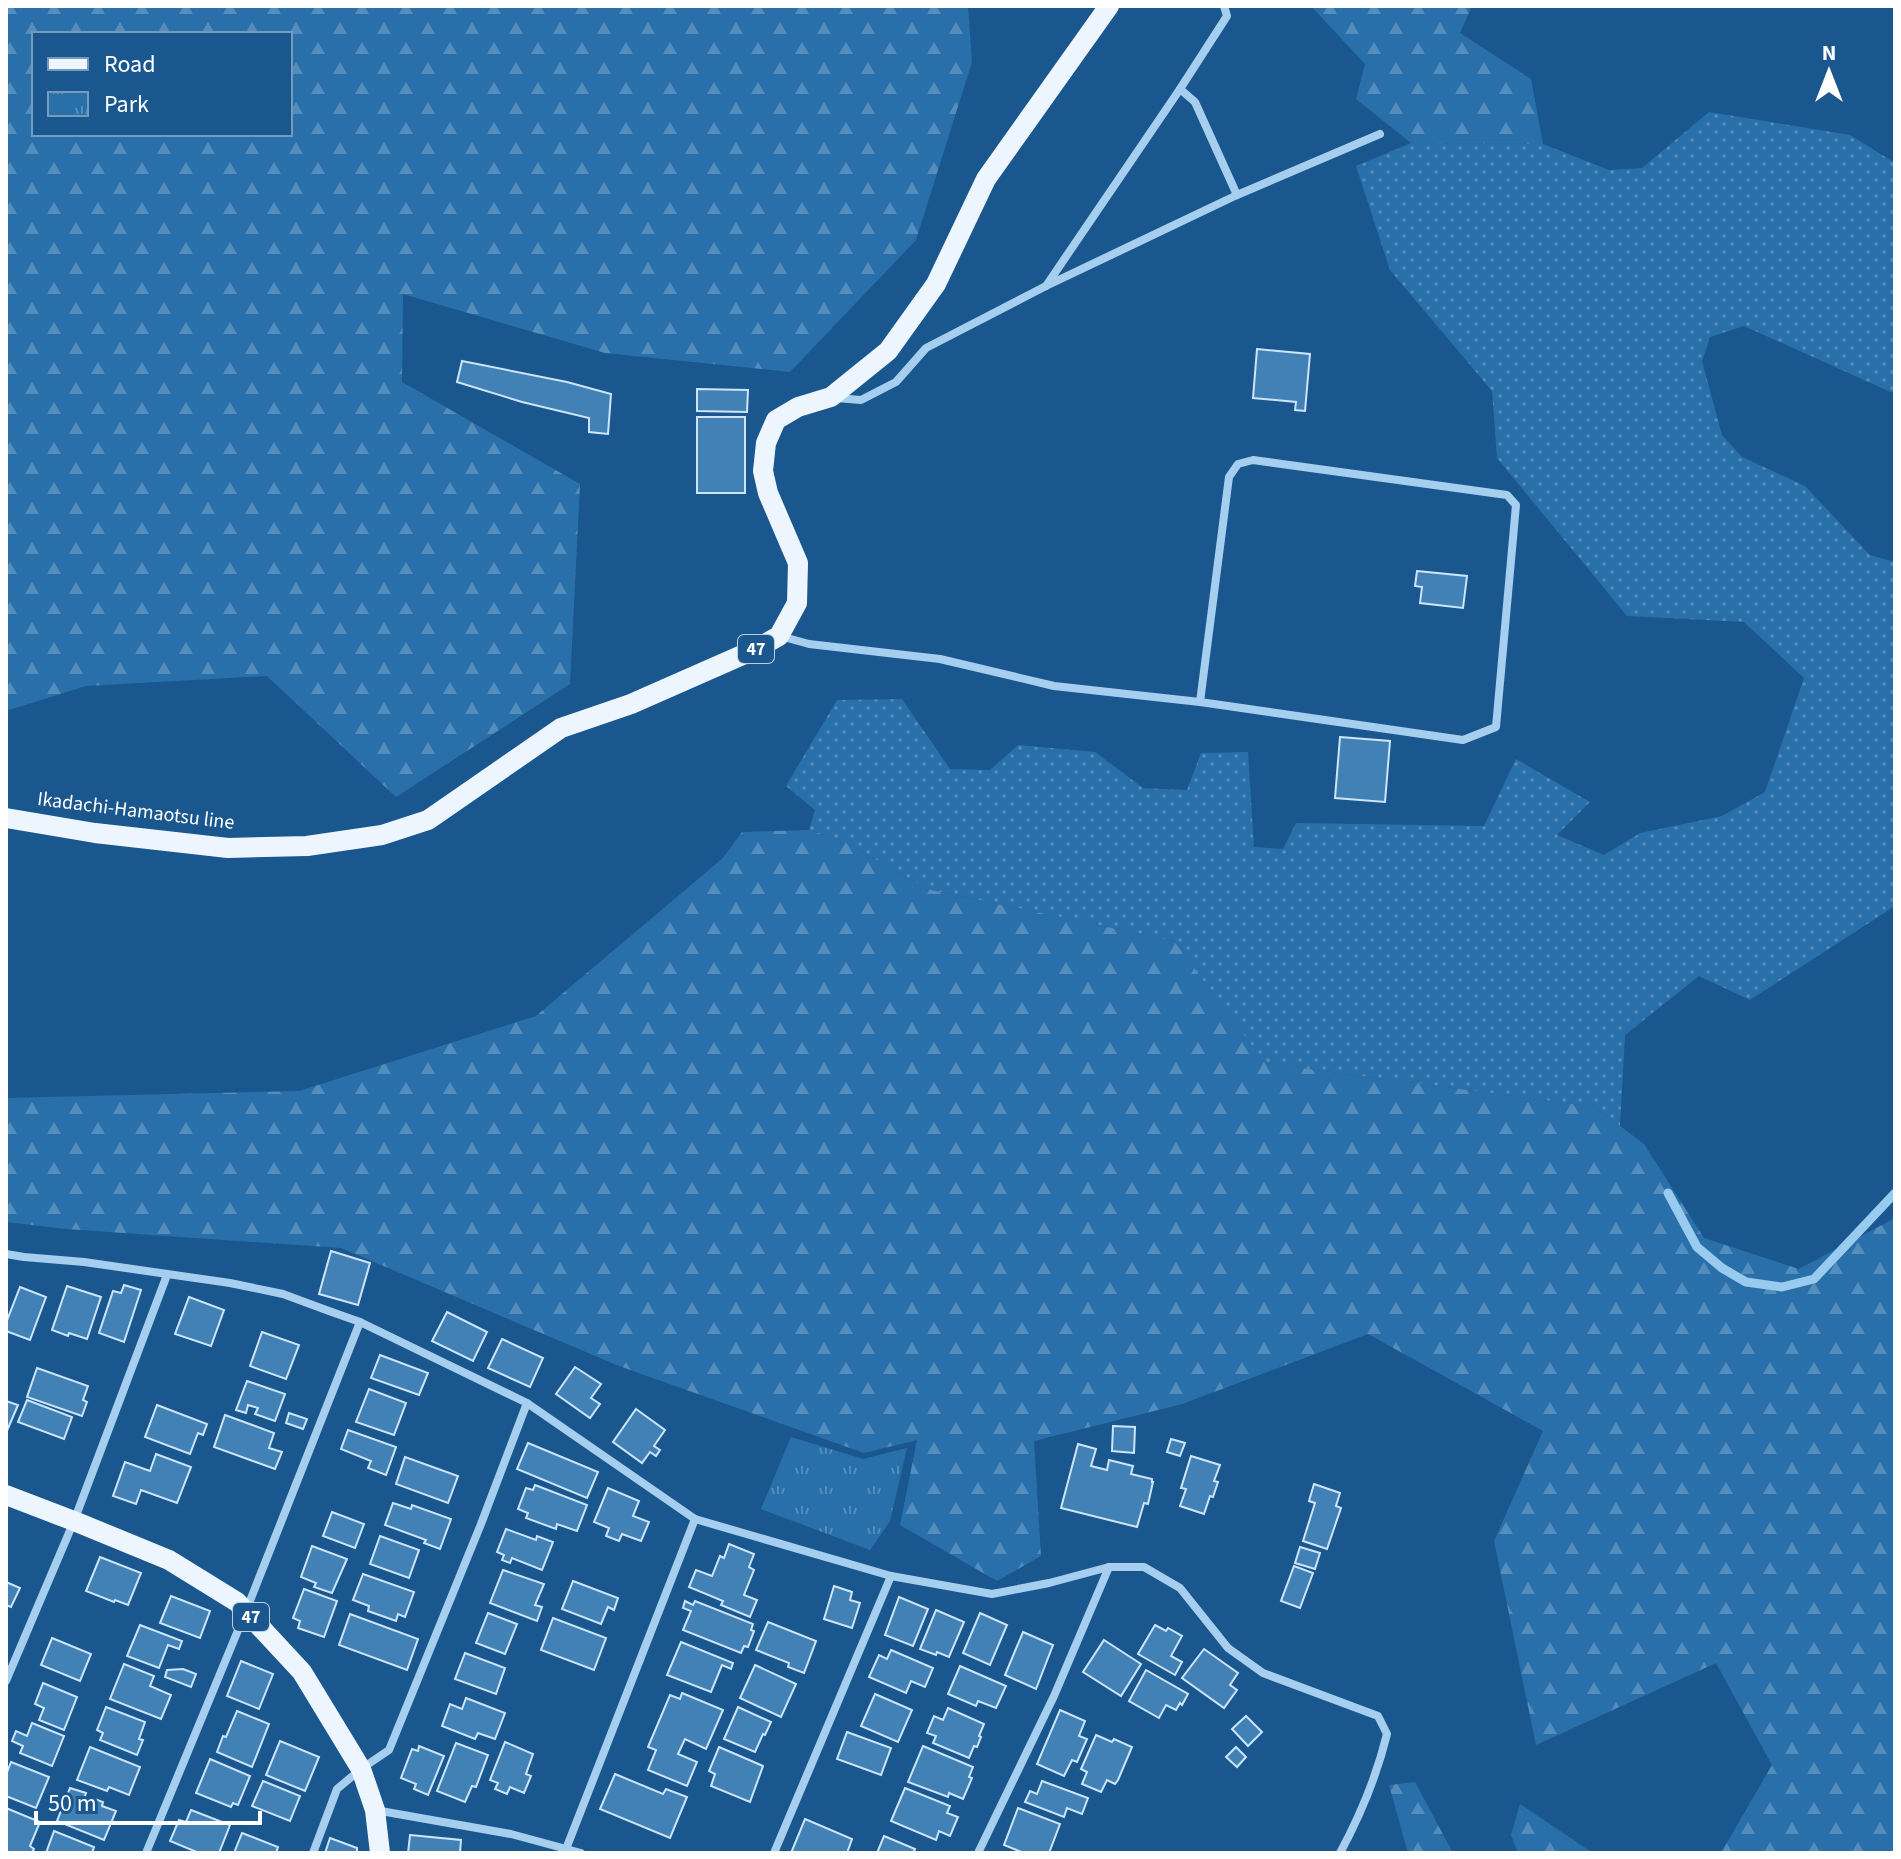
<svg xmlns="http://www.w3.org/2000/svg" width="1901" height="1859" font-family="'Source Sans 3',sans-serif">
  <defs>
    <pattern id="grass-dots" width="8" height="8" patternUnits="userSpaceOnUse" patternTransform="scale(2)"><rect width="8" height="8" fill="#2970aa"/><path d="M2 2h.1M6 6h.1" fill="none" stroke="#548dbb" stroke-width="1.8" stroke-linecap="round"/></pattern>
    <pattern id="forest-firs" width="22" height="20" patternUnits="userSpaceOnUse" patternTransform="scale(2)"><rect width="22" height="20" fill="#2970aa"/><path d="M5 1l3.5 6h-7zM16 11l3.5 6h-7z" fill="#548dbb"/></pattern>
    <pattern id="park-tufts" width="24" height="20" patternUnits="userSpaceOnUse" patternTransform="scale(2)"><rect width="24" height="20" fill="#2970aa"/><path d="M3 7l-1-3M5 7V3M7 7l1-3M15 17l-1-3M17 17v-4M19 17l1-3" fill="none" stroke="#548dbb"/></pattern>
  </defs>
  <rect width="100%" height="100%" fill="#1a578e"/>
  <polygon fill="url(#grass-dots)" points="1709,112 1850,135 1895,163 1895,394 1744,326 1710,337 1702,361 1722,435 1742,457 1805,486 1870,555 1895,562 1895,906 1750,1000 1699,976 1625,1035 1620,1126 1595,1107 1264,1063 1174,941 927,889 843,841 809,830 815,810 786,786 837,700 902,699 950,769 990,770 1018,745 1095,752 1143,788 1187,790 1201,753 1248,752 1254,847 1283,849 1296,823 1484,826 1516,759 1590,802 1557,835 1604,855 1640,833 1722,816 1765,792 1804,678 1744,622 1627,616 1497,458 1492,391 1390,270 1356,166 1411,143 1543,144 1609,170 1642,168"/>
  <g fill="url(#forest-firs)" fill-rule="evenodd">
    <path d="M6 6H968L972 62 916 240 790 372 605 353 403 294 402 382 580 484 570 684 396 797 267 676 86 686 6 711ZM34 34H290V134H34Z"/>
    <polygon points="1311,6 1472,6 1460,33 1531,79 1543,144 1411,143 1356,99 1365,64"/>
    <polygon points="809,830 843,841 927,889 1174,941 1265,1063 1595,1107 1644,1144 1704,1238 1799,1269 1895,1218 1895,1853 1721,1853 1772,1765 1716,1663 1536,1745 1494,1541 1543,1431 1368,1334 1182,1404 1034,1441 1041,1556 997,1581 900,1525 917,1440 864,1453 619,1366 341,1248 66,1229 6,1222 6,1098 299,1091 536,1016 723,858 742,832"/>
    <polygon points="1415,1782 1453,1853 1408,1853 1389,1785"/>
    <polygon points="1520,1804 1593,1853 1518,1853 1511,1835"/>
  </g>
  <polygon fill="url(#park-tufts)" points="791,1437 863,1459 907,1448 890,1521 870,1550 761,1509"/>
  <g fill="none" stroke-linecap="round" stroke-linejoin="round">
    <polyline stroke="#99caf0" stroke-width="9" points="1668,1193 1697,1247 1722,1268 1746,1282 1782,1287 1814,1279 1895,1193"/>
  </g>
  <g fill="#4281b6" stroke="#cce5fa" stroke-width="2">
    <polygon points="1257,349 1310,354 1305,411 1295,410 1296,402 1253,398"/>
    <polygon points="462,361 567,382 611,394 608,434 589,432 589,418 522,402 457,382"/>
    <polygon points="697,389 748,390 747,412 697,411"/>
    <rect x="697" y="417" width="48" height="76"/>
    <polygon points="1417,571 1467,576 1463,608 1420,603 1422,587 1415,586"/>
    <polygon points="1340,737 1390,741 1385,802 1335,798"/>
    <polygon points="331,1251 370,1263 358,1305 319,1294"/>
    <polygon points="124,1285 141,1290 124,1342 99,1333 113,1291 121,1293"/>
    <polygon points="67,1286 101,1297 87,1339 69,1333 68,1336 52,1330"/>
    <polygon points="20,1287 46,1297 30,1340 6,1331 6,1323"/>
    <polygon points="189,1297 224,1310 211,1346 175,1334"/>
    <polygon points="447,1312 487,1332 473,1361 432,1341"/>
    <polygon points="262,1332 299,1345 286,1379 250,1366"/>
    <polygon points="502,1339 543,1358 530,1387 488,1368"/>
    <polygon points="380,1355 428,1373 419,1395 371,1378"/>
    <polygon points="575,1367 601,1384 591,1398 600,1404 590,1418 556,1394"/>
    <polygon points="37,1368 88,1386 83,1400 87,1402 82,1416 27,1397"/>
    <polygon points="247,1381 285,1394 275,1421 255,1414 258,1408 248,1405 246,1413 236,1410"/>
    <polygon points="369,1389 406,1403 394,1435 356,1422"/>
    <polygon points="27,1400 72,1417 64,1439 18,1422"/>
    <polygon points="6,1401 18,1405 6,1433"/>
    <polygon points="157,1405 207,1424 203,1435 198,1433 190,1454 145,1437"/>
    <polygon points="636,1409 665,1430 654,1446 660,1450 656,1456 650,1452 642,1463 613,1442"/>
    <polygon points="289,1413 307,1419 303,1429 286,1423"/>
    <polygon points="225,1415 274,1433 269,1448 282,1452 275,1469 214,1447"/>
    <polygon points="1113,1426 1135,1427 1134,1453 1112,1451"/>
    <polygon points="348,1430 396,1447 386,1475 368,1468 371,1461 341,1449"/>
    <polygon points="1171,1439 1185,1443 1180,1456 1167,1452"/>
    <polygon points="528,1443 598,1472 587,1498 517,1469"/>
    <polygon points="1078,1444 1096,1449 1091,1466 1107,1470 1109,1460 1133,1466 1131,1474 1152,1479 1152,1482 1153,1482 1148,1504 1144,1503 1137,1527 1061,1508"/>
    <polygon points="156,1454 191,1467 177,1503 141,1490 136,1504 113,1496 125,1462 150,1471"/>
    <polygon points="1191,1456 1220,1465 1214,1481 1218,1482 1213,1497 1210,1496 1204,1514 1180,1506 1186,1489 1181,1488"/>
    <polygon points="405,1457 458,1476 448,1503 396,1484"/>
    <polygon points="1314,1484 1340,1493 1336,1506 1341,1508 1327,1549 1303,1541 1315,1503 1309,1501"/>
    <polygon points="535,1485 587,1505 577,1531 557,1524 556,1529 526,1518 528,1513 518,1509 526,1488 533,1490"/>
    <polygon points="608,1488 639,1501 633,1516 649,1522 641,1541 622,1534 619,1541 606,1536 609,1528 594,1522"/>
    <polygon points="393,1503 411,1509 412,1505 451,1519 440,1549 424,1543 426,1540 385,1525"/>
    <polygon points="332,1512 364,1524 355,1548 323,1536"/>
    <polygon points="506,1529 536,1540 537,1536 553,1542 542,1570 512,1558 510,1563 502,1560 504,1555 497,1552"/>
    <polygon points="380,1536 419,1550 409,1578 370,1564"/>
    <polygon points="729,1544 754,1554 749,1567 754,1570 744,1595 757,1600 750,1617 721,1605 723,1601 689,1587 696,1570 712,1576 720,1556 724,1558"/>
    <polygon points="312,1546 347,1559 332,1593 314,1587 316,1583 301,1577"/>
    <polygon points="1300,1547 1320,1553 1315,1569 1295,1563"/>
    <polygon points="100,1557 141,1573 128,1605 115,1600 114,1602 86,1591"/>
    <polygon points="1294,1566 1313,1573 1300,1608 1281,1601"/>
    <polygon points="503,1570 544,1584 535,1605 542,1607 537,1621 490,1603"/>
    <polygon points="363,1574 414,1592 405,1617 398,1614 396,1621 368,1611 369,1606 353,1600"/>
    <polygon points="573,1581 618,1598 614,1610 608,1607 601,1624 562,1609"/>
    <polygon points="6,1582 20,1588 11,1607 6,1605"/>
    <polygon points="834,1586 852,1592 850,1600 860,1603 852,1628 824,1619"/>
    <polygon points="304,1589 337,1601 324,1637 298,1628 300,1621 293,1618"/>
    <polygon points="171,1596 210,1611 200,1638 160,1623"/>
    <polygon points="899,1597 928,1609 913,1646 885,1635"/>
    <polygon points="685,1601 693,1605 695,1601 753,1624 751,1630 754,1631 748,1647 744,1646 741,1653 683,1630 691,1611 683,1608"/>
    <polygon points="936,1610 964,1622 949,1657 937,1652 936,1655 920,1649"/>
    <polygon points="488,1613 517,1624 505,1654 476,1643"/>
    <polygon points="980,1613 1007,1625 990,1665 963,1653"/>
    <polygon points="350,1614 418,1639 407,1670 339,1645"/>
    <polygon points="553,1618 606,1638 594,1670 541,1650"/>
    <polygon points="768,1622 816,1641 804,1673 788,1667 789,1663 756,1650"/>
    <polygon points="140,1625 182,1641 179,1649 168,1645 159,1668 127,1656"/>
    <polygon points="1155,1625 1166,1631 1168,1628 1182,1636 1171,1656 1182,1662 1175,1675 1138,1654"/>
    <polygon points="1023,1632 1053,1645 1036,1689 1005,1675"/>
    <polygon points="52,1638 91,1654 80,1681 41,1665"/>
    <polygon points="1104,1640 1141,1664 1121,1696 1083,1672"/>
    <polygon points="681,1642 733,1663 731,1669 722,1665 711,1692 667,1675"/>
    <polygon points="1204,1649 1238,1673 1230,1685 1237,1690 1224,1708 1182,1678"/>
    <polygon points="891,1650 933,1668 925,1687 911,1681 906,1693 869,1677 879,1655 887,1659"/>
    <polygon points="465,1653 505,1668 496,1694 455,1679"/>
    <polygon points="241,1661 273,1674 259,1709 227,1696"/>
    <polygon points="124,1664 154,1676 150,1686 171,1695 161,1719 110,1699"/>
    <polygon points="755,1665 796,1684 781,1717 740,1698"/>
    <polygon points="960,1666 1006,1686 996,1708 978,1701 976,1706 948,1694"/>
    <polygon points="183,1669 196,1674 191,1687 165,1677 167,1670"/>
    <polygon points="1146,1670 1188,1694 1182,1705 1180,1703 1176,1710 1166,1705 1159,1718 1129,1701"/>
    <polygon points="43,1683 77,1697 64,1730 39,1720 44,1708 35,1704"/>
    <polygon points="682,1693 723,1710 706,1749 685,1739 678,1754 697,1762 687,1786 648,1770 656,1750 648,1747 670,1695 680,1699"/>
    <polygon points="875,1694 912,1710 898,1742 861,1726"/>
    <polygon points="466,1698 505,1713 495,1739 478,1733 475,1739 442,1726 450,1704 462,1709"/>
    <polygon points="106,1707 145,1722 139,1739 143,1740 137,1755 100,1740 103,1733 97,1730"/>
    <polygon points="738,1707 771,1722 765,1735 763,1734 755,1752 724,1739"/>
    <polygon points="948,1708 984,1724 979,1736 981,1737 977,1747 974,1746 969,1758 933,1743 936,1736 927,1733 934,1716 943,1720"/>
    <polygon points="1060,1710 1085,1721 1079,1736 1087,1739 1077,1762 1072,1760 1064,1776 1037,1764"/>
    <polygon points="237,1711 269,1724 252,1767 217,1752 223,1736 226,1737"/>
    <polygon points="1246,1716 1262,1732 1248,1746 1232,1729"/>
    <polygon points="32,1723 64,1736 52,1766 20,1753 23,1746 12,1741 16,1731 27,1736"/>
    <polygon points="847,1732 891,1748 881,1775 837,1759"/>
    <polygon points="1096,1735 1112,1742 1114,1739 1132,1747 1118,1780 1115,1784 1107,1780 1101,1792 1082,1784 1087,1772 1081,1769"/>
    <polygon points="280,1741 319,1757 305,1791 266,1775"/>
    <polygon points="505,1742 533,1754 526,1774 531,1776 524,1793 510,1787 507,1794 495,1789 498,1783 490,1780"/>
    <polygon points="456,1743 488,1755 476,1787 472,1786 465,1802 437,1791"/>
    <polygon points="419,1746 444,1756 428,1795 414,1789 416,1784 401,1778 412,1749 418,1751"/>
    <polygon points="923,1746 973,1767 969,1777 972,1778 963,1799 949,1793 948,1797 908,1782"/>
    <polygon points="90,1747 140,1767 129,1795 109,1787 107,1791 77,1780"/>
    <polygon points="719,1747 763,1766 750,1802 711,1786 715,1774 709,1771"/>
    <polygon points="1236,1747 1246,1757 1237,1767 1226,1757"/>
    <polygon points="210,1759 250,1776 238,1805 233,1803 231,1807 196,1793"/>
    <polygon points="11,1762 49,1777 36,1808 6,1796 6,1775"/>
    <polygon points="615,1774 663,1794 666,1789 687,1797 670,1838 600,1809"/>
    <polygon points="263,1781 300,1796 290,1821 252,1806"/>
    <polygon points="1042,1781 1088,1798 1082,1814 1067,1808 1064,1817 1025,1802 1030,1791 1037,1794"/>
    <polygon points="70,1788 86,1793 84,1799 94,1803 95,1799 103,1802 102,1806 116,1811 104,1840 57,1821"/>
    <polygon points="905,1788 950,1806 947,1813 958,1817 950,1836 939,1831 936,1840 891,1821"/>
    <polygon points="6,1808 40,1822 30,1846 34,1849 32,1853 6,1853"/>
    <polygon points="1018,1808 1060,1824 1049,1853 1024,1853 1004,1845"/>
    <polygon points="191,1810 230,1825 219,1853 199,1853 170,1841 179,1820 186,1822"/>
    <polygon points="805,1819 852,1839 847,1853 791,1853"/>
    <polygon points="54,1831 94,1847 92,1853 46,1853"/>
    <polygon points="242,1833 278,1847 276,1853 234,1853"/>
    <polygon points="410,1835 461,1840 460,1853 408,1853"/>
    <polygon points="884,1836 915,1849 913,1853 877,1853"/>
    <polygon points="330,1838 357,1848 357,1853 325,1853"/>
  </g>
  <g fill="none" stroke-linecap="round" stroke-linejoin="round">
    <g stroke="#a6ceee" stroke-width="8">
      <polyline points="1180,89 1195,102 1237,195"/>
      <polyline points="1046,286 1180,89 1227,16 1224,6"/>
      <polyline points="836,398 861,400 896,382 926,348 1046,286 1237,195 1380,134"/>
      <polyline points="780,636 809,644 940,659 1054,686 1200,702 1463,740 1496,727 1516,505 1507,495 1253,460 1238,464 1229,477 1200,702"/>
      <path d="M6 1254 24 1257 84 1262 230 1283 283 1294 329 1311 360 1322 527 1403 695 1519 891 1576 992 1594 1049 1583 1109 1567H1144L1180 1588 1228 1648 1263 1673 1378 1716 1387 1734C1377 1775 1360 1816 1340 1853"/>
      <polyline points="6,1681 74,1521 167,1275"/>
      <polyline points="375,1810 511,1834 581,1853"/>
      <polyline points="566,1849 695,1519"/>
      <polyline points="146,1853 246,1611 360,1322"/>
      <polyline points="313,1853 337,1789 361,1769 389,1750 481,1524 527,1403"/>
      <polyline points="774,1853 891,1576"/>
      <polyline points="978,1853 1054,1696 1109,1567"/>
    </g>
    <g stroke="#edf6ff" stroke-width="20">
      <polyline points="6,818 95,833 228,848 307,846 382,835 428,820 561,728 631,704 756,649 779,636 797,603 798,563 768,493 763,471 766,443 776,420 798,407 831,397 888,351 936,284 986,179 1109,6"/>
      <polyline points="6,1495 74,1521 169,1560 237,1602 302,1672 361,1769 375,1810 380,1853"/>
    </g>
  </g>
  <g text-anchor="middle" stroke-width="8" stroke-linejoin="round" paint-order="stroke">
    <g fill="#1a578e" stroke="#bacddd" stroke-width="2">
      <rect x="738" y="635" width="36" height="28" rx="6"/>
      <rect x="233" y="1603" width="36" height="28" rx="6"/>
    </g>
    <g font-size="18" font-weight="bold" fill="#fff">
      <text x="756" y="655">47</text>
      <text x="251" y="1623">47</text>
    </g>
    <g font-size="20" fill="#fff" stroke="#1a578e">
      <text transform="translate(136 810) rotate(7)" y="7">Ikadachi-Hamaotsu line</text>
    </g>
  </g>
  <rect width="1901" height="1859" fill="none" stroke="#ffffff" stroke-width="16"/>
  <rect x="32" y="32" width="260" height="104" fill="#1a578e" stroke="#769abb" stroke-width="2"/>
  <rect x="48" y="58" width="40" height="12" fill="#edf6ff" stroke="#769abb" stroke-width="2"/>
  <text x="104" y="72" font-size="24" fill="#ffffff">Road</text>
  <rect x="48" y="92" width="40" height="24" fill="url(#park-tufts)" stroke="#769abb" stroke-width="2"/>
  <text x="104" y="112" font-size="24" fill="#ffffff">Park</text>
  <g transform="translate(1829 72)" stroke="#1a578e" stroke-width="6" paint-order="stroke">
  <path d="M0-6L14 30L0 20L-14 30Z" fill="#ffffff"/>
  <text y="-12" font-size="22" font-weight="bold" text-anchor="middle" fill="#ffffff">N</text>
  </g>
  <path d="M36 1811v12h224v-12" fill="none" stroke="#ffffff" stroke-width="4"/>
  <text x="48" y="1811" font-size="24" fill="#ffffff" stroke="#1a578e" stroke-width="6" paint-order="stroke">50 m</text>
</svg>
